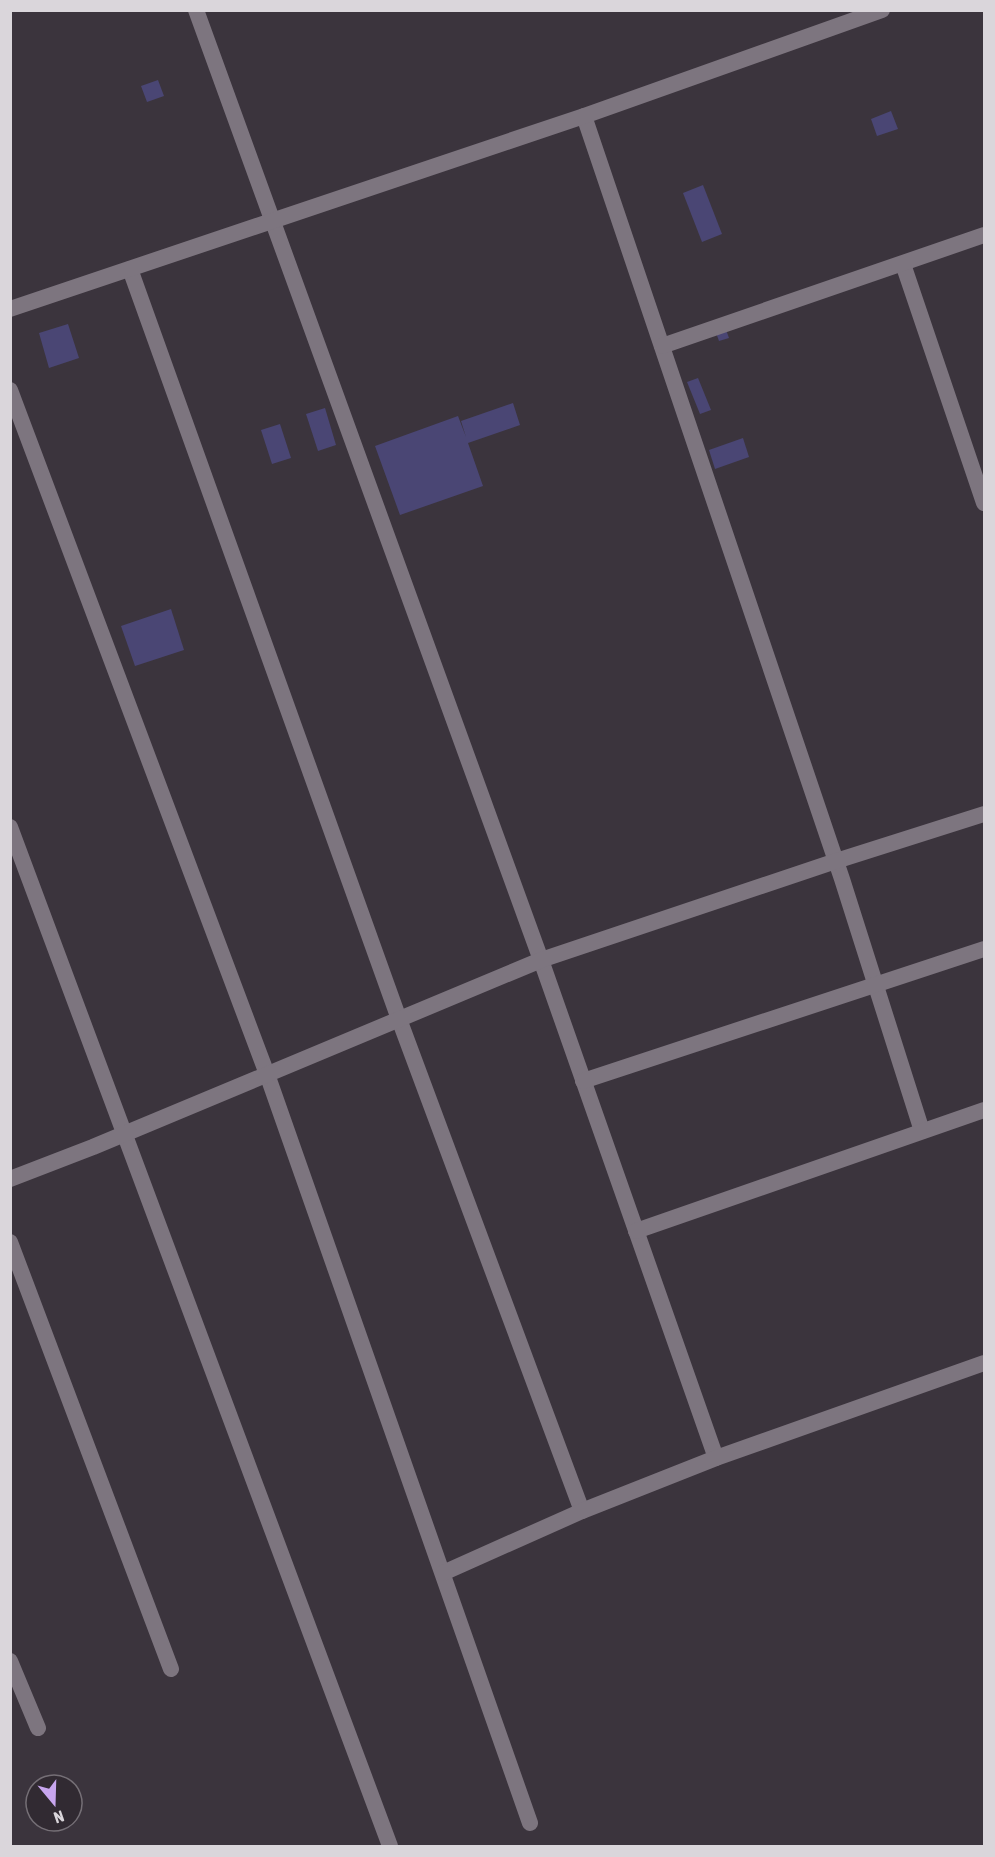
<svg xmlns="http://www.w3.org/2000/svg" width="995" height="1857" font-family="'Asap Condensed',sans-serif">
  <rect width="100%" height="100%" fill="#3b343d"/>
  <g fill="#4a4674">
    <polygon points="158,80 164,96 147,102 141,86"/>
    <polygon points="891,111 898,129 877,136 871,119"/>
    <polygon points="703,185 722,234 702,242 683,193"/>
    <polygon points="68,324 79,358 49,368 39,333"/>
    <polygon points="724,324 729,338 719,341 714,327"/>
    <polygon points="698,378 711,410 700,414 687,382"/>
    <polygon points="513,403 520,425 468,443 483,486 400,515 375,446 458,416 466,437 461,421"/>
    <polygon points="325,408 336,445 318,451 306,414"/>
    <polygon points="280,424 291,458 272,464 261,430"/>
    <polygon points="743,438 749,457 715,469 709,450"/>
    <polygon points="171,609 184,650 135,666 121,626"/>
  </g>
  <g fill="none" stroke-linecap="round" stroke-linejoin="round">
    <g stroke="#7d757f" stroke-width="16">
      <polyline points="196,10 541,960 716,1458"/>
      <polyline points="584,116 842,879 922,1131"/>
      <polyline points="903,264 984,503"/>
      <polyline points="130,269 399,1019 582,1511"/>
      <polyline points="10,309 584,116 882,10"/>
      <polyline points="662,346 984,235"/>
      <polyline points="10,390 267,1074 530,1823"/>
      <polyline points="10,827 390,1846"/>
      <polyline points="583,1081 984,949"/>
      <polyline points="10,1179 93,1147 541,960 836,861 984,814"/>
      <polyline points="636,1231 984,1110"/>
      <polyline points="10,1242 171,1669"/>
      <polyline points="443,1573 582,1511 716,1458 984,1363"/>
      <polyline points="10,1661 38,1728"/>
    </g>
  </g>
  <rect width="995" height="1857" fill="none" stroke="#dad6db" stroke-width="24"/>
  <g transform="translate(54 1803) rotate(161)"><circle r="28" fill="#312a32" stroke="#756f76" stroke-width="1.5"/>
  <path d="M0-4.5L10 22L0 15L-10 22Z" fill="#c8a6ef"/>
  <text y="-9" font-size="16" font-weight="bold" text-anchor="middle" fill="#dad6db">N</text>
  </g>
</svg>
